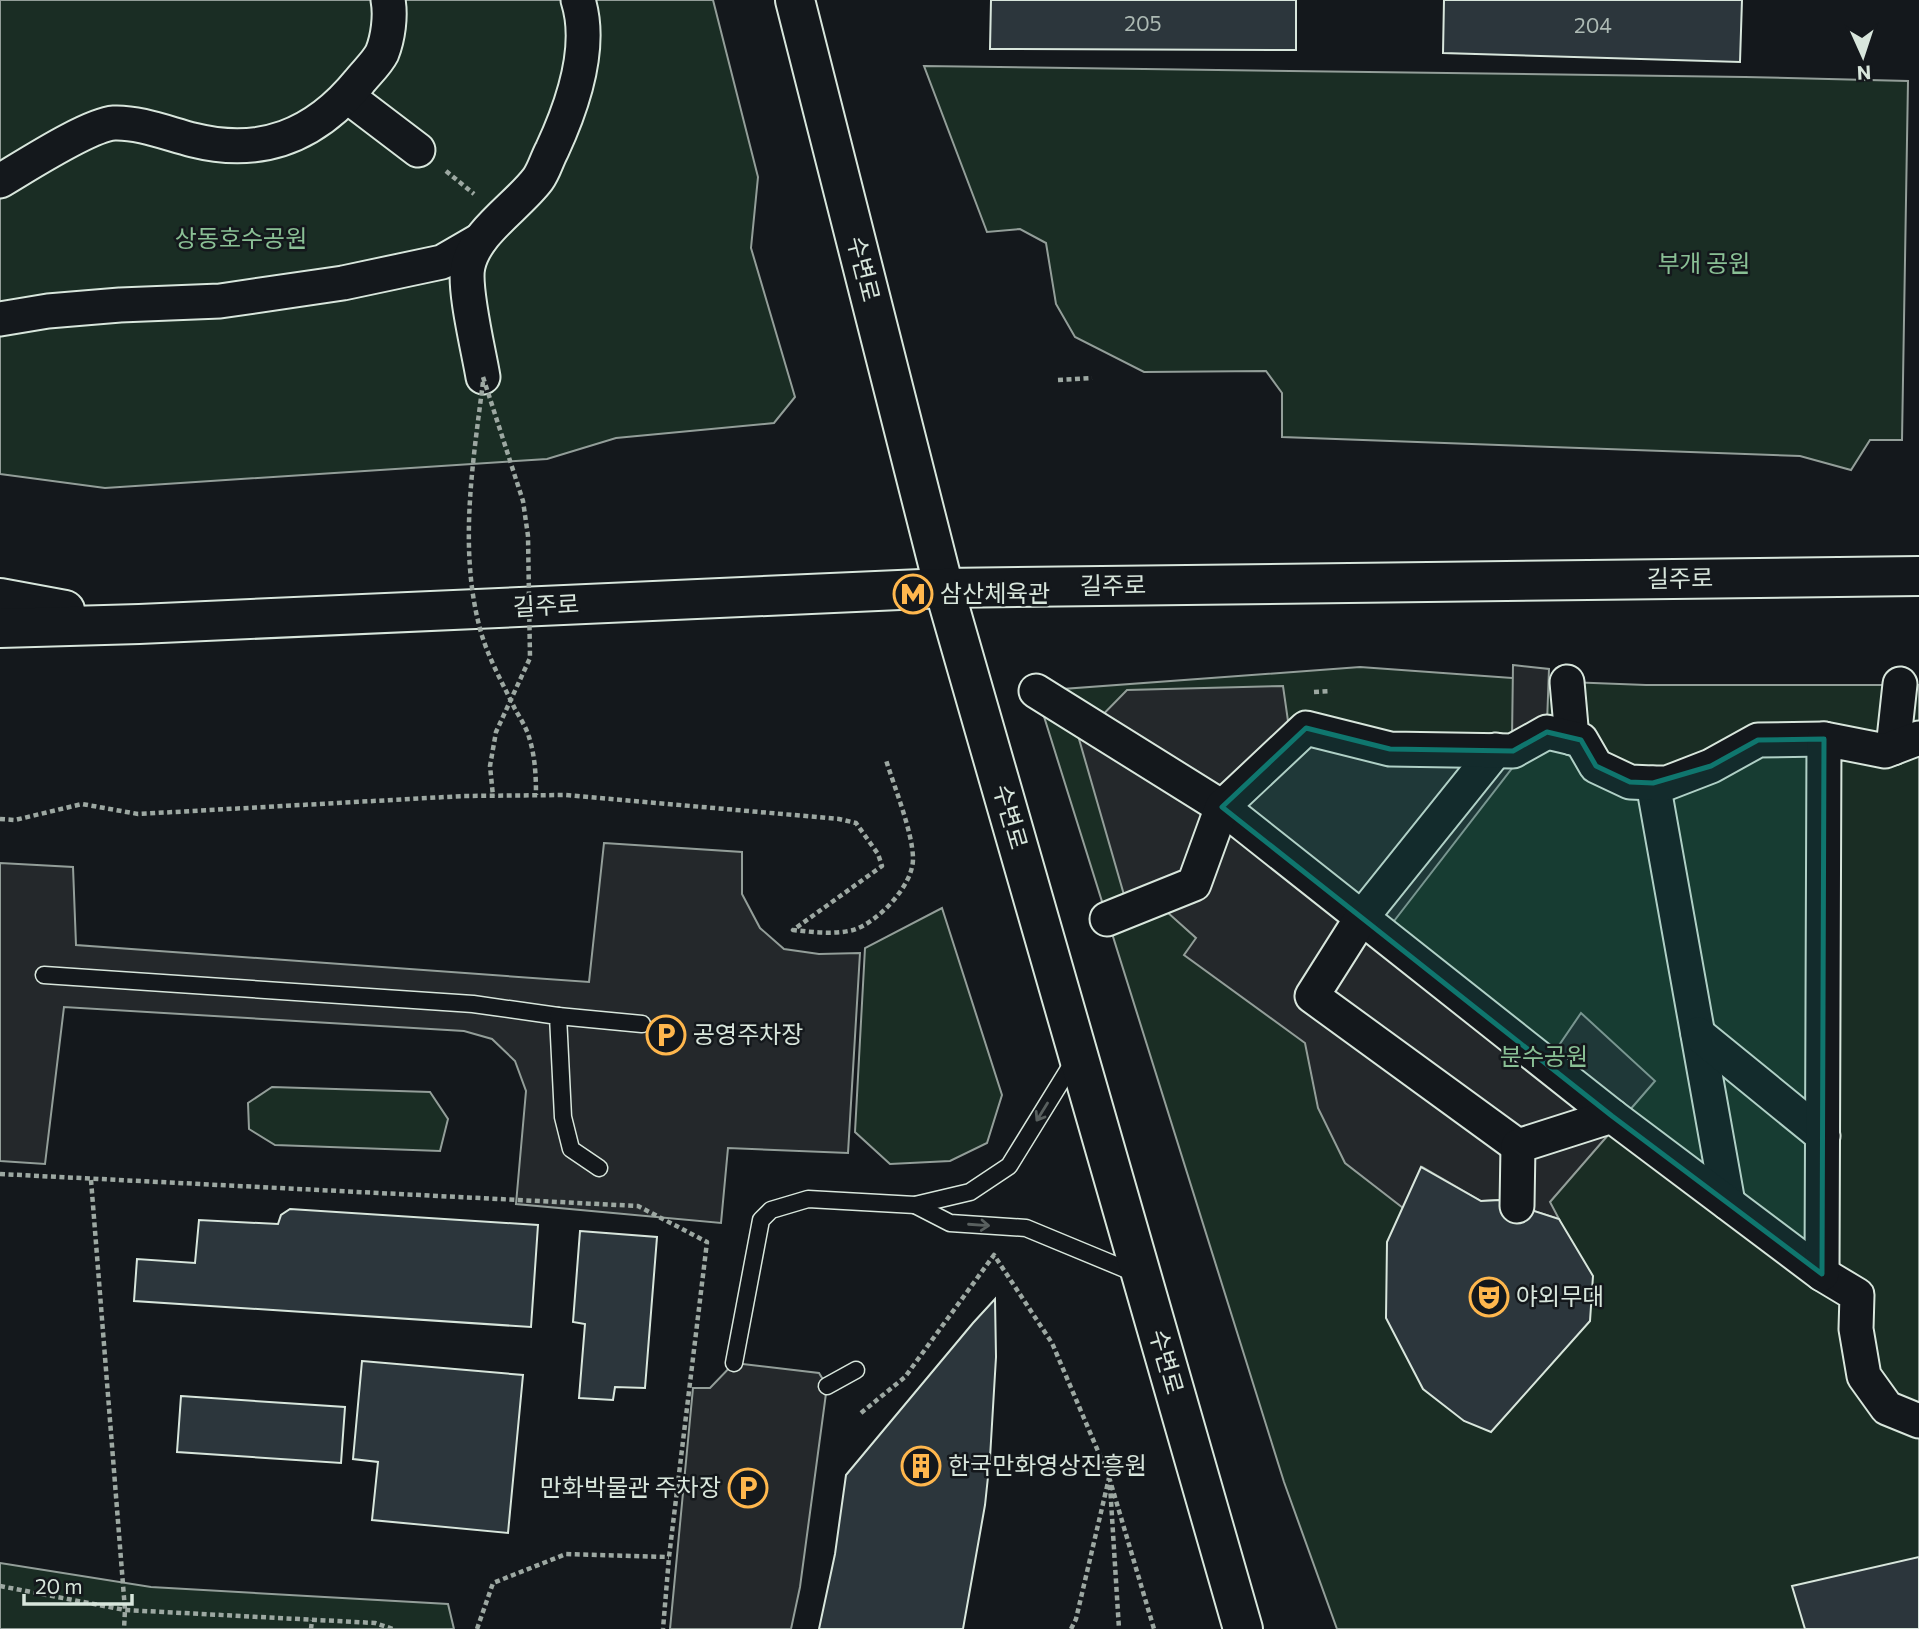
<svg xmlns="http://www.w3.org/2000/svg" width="1919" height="1629" font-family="Commissioner,'Noto Sans KR',sans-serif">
  <rect width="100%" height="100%" fill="#14181c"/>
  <g fill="#1a2d24" stroke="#939e99" stroke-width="2">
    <polygon points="0,0 713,0 758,177 751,248 795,397 774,423 616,438 547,459 105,488 0,474"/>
    <polygon points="924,66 1745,77 1908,81 1902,440 1870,440 1851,470 1800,456 1282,437 1282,393 1266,371 1144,372 1075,337 1056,304 1046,243 1020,229 987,232"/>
    <polygon points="1360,667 1567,682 1646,685 1919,685 1919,1629 1337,1629 1284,1482 1036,691"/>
    <polygon points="942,908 1002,1095 987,1143 950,1161 890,1164 855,1132 865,948"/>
    <polygon points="272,1087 430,1092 448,1119 440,1151 275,1145 249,1129 248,1103"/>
    <polygon points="0,1563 151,1587 448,1604 454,1629 0,1629"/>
  </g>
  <g fill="#24282b" stroke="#939e99" stroke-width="2">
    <polygon points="1513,665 1549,669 1547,723 1391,925 1553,1054 1581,1013 1655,1081 1550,1202 1559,1219 1500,1200 1481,1201 1422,1167 1403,1208 1345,1163 1318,1108 1305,1043 1184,955 1196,938 1166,911 1131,919 1079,739 1127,690 1283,686 1288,721 1308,720 1375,735 1512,739"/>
    <polygon points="604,843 742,852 742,894 760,928 784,949 819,954 860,953 848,1153 728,1148 721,1223 516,1204 526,1091 515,1061 492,1039 464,1031 64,1007 45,1164 0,1161 0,863 73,867 76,945 589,982"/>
    <polygon points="734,1363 819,1373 827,1386 800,1587 791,1629 670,1629 693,1388 710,1388"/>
  </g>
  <g fill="#2c363c" stroke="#d8e6dc" stroke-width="2">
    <polygon points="991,0 1296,0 1296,50 990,49"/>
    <polygon points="1444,0 1742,0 1740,62 1443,53"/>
    <polygon points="1421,1167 1481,1201 1500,1200 1559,1219 1593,1276 1590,1321 1491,1432 1464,1421 1423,1389 1386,1318 1387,1242"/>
    <polygon points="290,1209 538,1225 531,1327 134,1301 137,1259 195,1263 199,1220 278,1224 281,1215"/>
    <polygon points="580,1231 657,1237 645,1388 615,1387 613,1400 579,1398 585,1324 573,1322"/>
    <polygon points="995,1299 996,1357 990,1458 985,1505 963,1629 819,1629 835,1554 846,1475 973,1323"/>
    <polygon points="362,1361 523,1375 508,1533 372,1520 378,1462 353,1459"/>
    <polygon points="181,1396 345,1407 341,1463 177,1452"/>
    <polygon points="1919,1557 1919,1629 1805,1629 1792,1586"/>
  </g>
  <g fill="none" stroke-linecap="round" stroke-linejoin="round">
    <defs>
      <g id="lane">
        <polyline points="44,975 473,1004 558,1016 563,1117 571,1149 599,1168"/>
        <polyline points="558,1016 642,1024"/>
        <polyline points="915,1205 950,1223 1026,1228 1137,1274"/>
        <polyline points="734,1363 761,1220 771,1210 808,1199 915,1205 970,1192 1009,1166 1075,1059"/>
        <polyline points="827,1386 856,1370"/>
      </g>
      <g id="street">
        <polyline points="347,96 418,150"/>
        <path d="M0 181C24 167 88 125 114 123 139 122 169 134 193 140 261 157 315 136 359 82 366 73 377 63 382 53 388 38 391 16 388 0"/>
        <polyline points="0,319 48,311 120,305 220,301 343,283 442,262 480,240"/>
        <path d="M483 377C479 352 463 288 468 266 475 232 518 206 538 179 544 171 547 159 552 150 572 107 593 47 578 0"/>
        <polyline points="1567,682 1572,738"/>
        <polyline points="1036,691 1222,807 1612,1116"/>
        <polyline points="1893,748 1900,684"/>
        <polyline points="1496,750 1362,917 1312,996 1518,1146"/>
        <polyline points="1653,783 1728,1203"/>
        <polyline points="1107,919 1194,884 1222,807 1306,728 1390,749 1513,751 1547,732 1581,740 1596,766 1630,782 1653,783 1667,783 1711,766 1758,740 1824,739"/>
        <polyline points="1698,1034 1823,1136"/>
        <polyline points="1517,1206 1518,1146 1612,1116 1822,1274 1857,1295 1856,1329 1864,1376 1887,1408 1919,1421"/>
        <polyline points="1822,1274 1824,739 1885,751 1919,738"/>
      </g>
      <g id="secondary">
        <polyline points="795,0 944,588 1243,1629"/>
        <polyline points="0,598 65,610"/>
        <polyline points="0,628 139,624 944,588 1919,576"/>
      </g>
    </defs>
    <use href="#lane" stroke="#d8e6dc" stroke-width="19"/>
    <use href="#street" stroke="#d8e6dc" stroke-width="37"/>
    <use href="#secondary" stroke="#d8e6dc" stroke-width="42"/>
    <g stroke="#9da8a2" stroke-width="4.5" stroke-dasharray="5 3.5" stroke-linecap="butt">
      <polyline points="446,171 474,194"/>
      <polyline points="1058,380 1092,378"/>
      <polyline points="1314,692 1331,691"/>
      <path d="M0 819 15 820 82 804 138 814 464 796 566 795 839 819 856 823 878 854 882 866 793 930C813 932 833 935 853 930 877 923 913 886 913 859 913 833 894 786 886 760"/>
      <polyline points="0,1174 638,1206 707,1242 669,1557 663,1629"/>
      <polyline points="91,1180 125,1610 124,1629"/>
      <polyline points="861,1413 905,1377 994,1255 1052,1343 1109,1477 1154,1629"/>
      <polyline points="1110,1485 1119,1629"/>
      <polyline points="0,1586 125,1610 375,1623 393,1629"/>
      <polyline points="311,1629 312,1620"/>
      <polyline points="477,1629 493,1583 566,1554 669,1557"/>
      <polyline points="1071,1629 1076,1619 1109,1478"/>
    </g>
    <use href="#lane" stroke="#14181c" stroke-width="16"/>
    <use href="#street" stroke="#14181c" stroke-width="33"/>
    <use href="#secondary" stroke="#14181c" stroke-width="38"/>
    <g stroke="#9da8a2" stroke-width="4.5" stroke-dasharray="5 3.5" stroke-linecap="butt">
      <polyline points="483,377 523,501 528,536 530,658 496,732 490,766 493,796"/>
      <path d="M483 382C473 462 459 546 479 625 486 654 502 682 515 709 520 718 526 727 529 737 535 756 536 775 536 795"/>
    </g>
  </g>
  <defs><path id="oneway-shaft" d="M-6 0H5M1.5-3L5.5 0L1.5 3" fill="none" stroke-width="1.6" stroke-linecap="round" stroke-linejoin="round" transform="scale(1.75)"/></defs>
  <g stroke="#59605f">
    <use href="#oneway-shaft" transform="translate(1042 1112) rotate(122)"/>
    <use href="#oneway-shaft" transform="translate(979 1225) rotate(4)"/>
  </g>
  <path fill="#0f766e" fill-opacity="0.2" stroke="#0f766e" stroke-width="5" stroke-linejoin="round" d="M1306 728 1390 749 1513 751 1547 732 1581 740 1596 766 1630 782 1653 783 1711 766 1758 740 1824 739 1822 1274 1612 1116 1222 807Z"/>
  <defs>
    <symbol id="metro-ring" viewBox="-11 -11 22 22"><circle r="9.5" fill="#14181c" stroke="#ffb74d" stroke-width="1.5"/><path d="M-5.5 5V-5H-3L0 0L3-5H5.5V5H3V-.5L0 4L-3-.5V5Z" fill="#ffb74d"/></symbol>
    <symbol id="parking-ring" viewBox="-11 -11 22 22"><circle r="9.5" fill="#14181c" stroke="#ffb74d" stroke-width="1.5"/><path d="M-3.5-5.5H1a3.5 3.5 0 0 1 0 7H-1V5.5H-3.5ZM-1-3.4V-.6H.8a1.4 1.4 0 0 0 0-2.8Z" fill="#ffb74d"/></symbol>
    <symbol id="theatre-ring" viewBox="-11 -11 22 22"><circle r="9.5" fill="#14181c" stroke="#ffb74d" stroke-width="1.5"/><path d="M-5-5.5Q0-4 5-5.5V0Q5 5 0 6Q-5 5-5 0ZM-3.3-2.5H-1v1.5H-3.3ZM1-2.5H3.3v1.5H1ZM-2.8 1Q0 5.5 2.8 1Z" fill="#ffb74d"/></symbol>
    <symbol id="building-ring" viewBox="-11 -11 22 22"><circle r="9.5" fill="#14181c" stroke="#ffb74d" stroke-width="1.5"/><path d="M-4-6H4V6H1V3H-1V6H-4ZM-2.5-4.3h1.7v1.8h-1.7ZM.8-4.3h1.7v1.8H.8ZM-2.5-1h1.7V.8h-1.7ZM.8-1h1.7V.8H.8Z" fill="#ffb74d"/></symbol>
  </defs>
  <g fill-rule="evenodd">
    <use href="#metro-ring" x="891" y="572" width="44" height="44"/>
    <use href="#parking-ring" x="644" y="1013" width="44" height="44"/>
    <use href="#theatre-ring" x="1467" y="1275" width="44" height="44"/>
    <use href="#building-ring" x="899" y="1444" width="44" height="44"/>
    <use href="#parking-ring" x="726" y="1466" width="44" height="44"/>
  </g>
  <g text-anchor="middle" stroke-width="5" stroke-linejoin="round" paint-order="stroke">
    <g font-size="21" fill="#adbab4">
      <text x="1143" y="31">205</text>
      <text x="1593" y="33">204</text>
    </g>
    <g font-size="24" fill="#8ac095" stroke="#14181c">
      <text x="241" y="247">상동호수공원</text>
      <text x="1704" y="272">부개 공원</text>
      <text x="1544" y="1065">분수공원</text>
    </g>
    <g font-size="24" fill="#d8e6dc" stroke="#14181c">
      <text transform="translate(863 269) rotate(76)" y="8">수변로</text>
      <text transform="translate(1680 579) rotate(-1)" y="8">길주로</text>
      <text transform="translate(1113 586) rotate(-1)" y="8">길주로</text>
      <text transform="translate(546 606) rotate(-3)" y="8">길주로</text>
      <text transform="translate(1010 817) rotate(74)" y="8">수변로</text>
      <text transform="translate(1166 1362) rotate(74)" y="8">수변로</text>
    </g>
    <g font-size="24" fill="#d8e6dc" stroke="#14181c" text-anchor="start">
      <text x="940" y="602">삼산체육관</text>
      <text x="693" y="1043">공영주차장</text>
      <text x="1516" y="1305">야외무대</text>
      <text x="948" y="1474">한국만화영상진흥원</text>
      <text x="721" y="1496" text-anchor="end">만화박물관 주차장</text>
    </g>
  </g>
  <g transform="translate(1863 56) rotate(177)" stroke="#14181c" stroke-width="5" paint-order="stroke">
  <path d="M0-5L12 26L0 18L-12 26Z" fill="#d8e6dc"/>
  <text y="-10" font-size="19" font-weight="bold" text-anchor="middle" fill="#d8e6dc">N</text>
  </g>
  <path d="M24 1594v10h108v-10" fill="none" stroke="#d8e6dc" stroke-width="3.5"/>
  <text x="35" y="1594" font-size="21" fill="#d8e6dc" stroke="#14181c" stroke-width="5" paint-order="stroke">20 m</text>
</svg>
